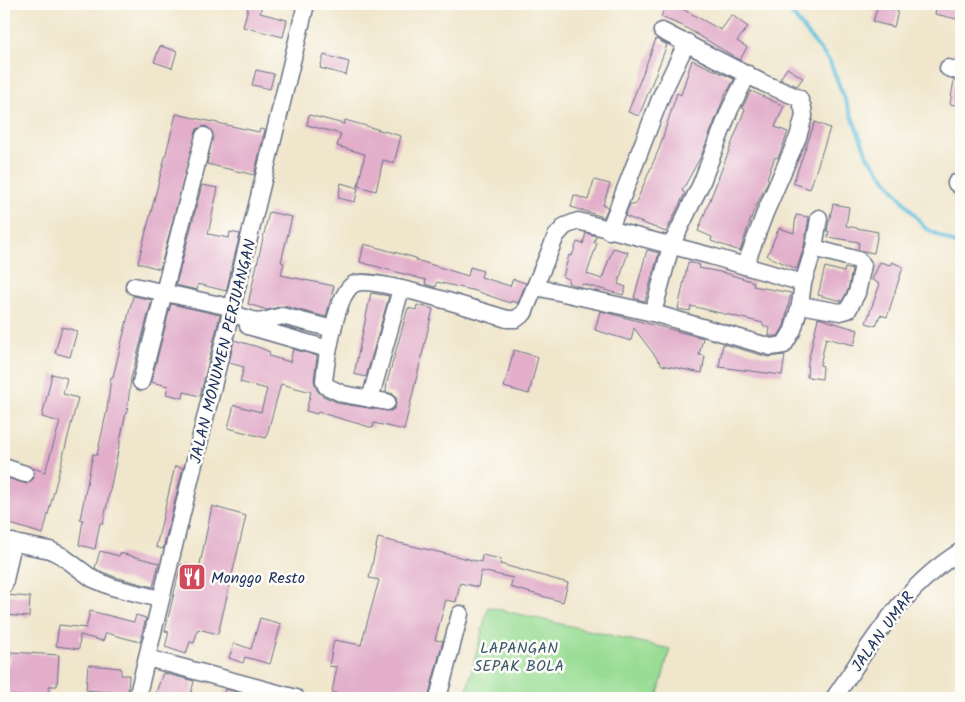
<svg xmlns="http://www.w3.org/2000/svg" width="965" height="702" font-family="Kalam,sans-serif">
  <rect width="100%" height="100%" fill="#fdfcf7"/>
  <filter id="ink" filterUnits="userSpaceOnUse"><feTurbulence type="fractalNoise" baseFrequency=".02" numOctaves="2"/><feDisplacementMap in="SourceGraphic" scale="10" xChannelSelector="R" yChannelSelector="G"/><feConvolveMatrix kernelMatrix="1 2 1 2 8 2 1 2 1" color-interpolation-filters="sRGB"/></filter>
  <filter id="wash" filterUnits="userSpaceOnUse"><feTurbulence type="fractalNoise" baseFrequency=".0096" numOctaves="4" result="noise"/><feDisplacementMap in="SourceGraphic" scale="20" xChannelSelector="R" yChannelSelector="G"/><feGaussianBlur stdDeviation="1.12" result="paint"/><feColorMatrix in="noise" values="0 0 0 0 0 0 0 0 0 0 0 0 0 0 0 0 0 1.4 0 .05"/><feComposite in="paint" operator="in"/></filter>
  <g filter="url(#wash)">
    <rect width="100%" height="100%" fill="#f0e6cc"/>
    <polygon fill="#99dd94" stroke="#5a8679" points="488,607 670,649 657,698 465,698"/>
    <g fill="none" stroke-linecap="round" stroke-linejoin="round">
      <g stroke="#5dbfdb" stroke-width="4">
        <polyline points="784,4 830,62 868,157 925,228 961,247"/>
        <polyline points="4,5 6,4"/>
      </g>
    </g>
    <g id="blocks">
      <g fill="#e2aeca">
        <polygon points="249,4 262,4 260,13 287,20 283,37 243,27"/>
        <polygon points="666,4 679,7 721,30 732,15 748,27 737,41 747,47 740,60 683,26 661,17"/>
        <polygon points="937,4 961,6 961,20 935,14"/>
        <polygon points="878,5 898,11 894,27 873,22"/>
        <polygon points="656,39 667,45 639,116 628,112"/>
        <polygon points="160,46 177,51 172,68 154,62"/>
        <polygon points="324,55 349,62 346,75 320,68"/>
        <polygon points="692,60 734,79 728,91 727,90 701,156 682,191 685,193 666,232 625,216 630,204 635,205 659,149 677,93 681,95"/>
        <polygon points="787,68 803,78 797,86 780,79"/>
        <polygon points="256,70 274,74 270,89 252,85"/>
        <polygon points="954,80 961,82 961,106 950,104"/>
        <polygon points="751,91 784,106 775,127 788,132 778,158 775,157 767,178 769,179 753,213 740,251 711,241 712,237 698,231 745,109 742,108"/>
        <polygon points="176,114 259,132 260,129 265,130 254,175 207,164 213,133 206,126 197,129 160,269 138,263"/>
        <polygon points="309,115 344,124 345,120 401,136 394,163 383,160 376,191 358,186 365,154 337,146 341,134 307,125"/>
        <polygon points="815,122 830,128 810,189 793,183"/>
        <polygon points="594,180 610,184 603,205 608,207 604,217 571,207 574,195 588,200"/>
        <polygon points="341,183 358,188 355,202 338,198"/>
        <polygon points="202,185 218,188 208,234 229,238 230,232 240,234 226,291 198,284 197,290 176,285"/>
        <polygon points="833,204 849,207 846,226 878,232 874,253 858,250 859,242 828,237 829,231 827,231"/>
        <polygon points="269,212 292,217 281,262 284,263 281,275 334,286 326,317 284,306 267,310 248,304"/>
        <polygon points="796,215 809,217 804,246 797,269 767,256 779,228 794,233"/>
        <polygon points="586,233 596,236 594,243 597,243 587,274 602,279 613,248 628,252 618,284 626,287 623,295 590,286 582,284 581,287 568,283 569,279 563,277 569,255 572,256 577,242 583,244"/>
        <polygon points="364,244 416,258 416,260 468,276 470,267 483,271 481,277 510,286 513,279 526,283 518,303 511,301 510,303 476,291 437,282 436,287 425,284 426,280 360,262"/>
        <polygon points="647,250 659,253 645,301 634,298"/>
        <polygon points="688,262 700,265 699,268 725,273 754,282 753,286 791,293 784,326 778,336 769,336 770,328 763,326 763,323 691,306 690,311 678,309"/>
        <polygon points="880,262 890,265 892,262 903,267 887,317 880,315 876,326 866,323 880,284 872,280"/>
        <polygon points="825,267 844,272 845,268 852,270 848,290 842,301 818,295"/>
        <polygon points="371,293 389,296 366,377 354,374"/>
        <polygon points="133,296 152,300 131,378 127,412 126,412 103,524 100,523 95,549 79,545 83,520 80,519 93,454 97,455 107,410 111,377 113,377"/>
        <polygon points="171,304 220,315 200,396 184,392 183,398 166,394 168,386 151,382"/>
        <polygon points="417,305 433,309 404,430 374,423 373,428 318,412 317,414 306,411 311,392 281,384 266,438 228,428 234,405 261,412 267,389 240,382 244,367 229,363 234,340 258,347 270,352 269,356 290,362 293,349 317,356 314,380 317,390 321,395 341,404 391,411 395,408 397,399 393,394 386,392 387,382 408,308 416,310"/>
        <polygon points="600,311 703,338 699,355 705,356 702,373 662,365 634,328 631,341 595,330"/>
        <polygon points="818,318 858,330 854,345 826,338 820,365 823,366 822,379 807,377 808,362"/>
        <polygon points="62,327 77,331 70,357 55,353"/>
        <polygon points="723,344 768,357 785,355 782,375 719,367"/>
        <polygon points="514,350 538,357 529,394 504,387"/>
        <polygon points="52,374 67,378 63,394 78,398 43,534 4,522 6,494 4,493 4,477 27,484 34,478 33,468 45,472 46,469 60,422 42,417"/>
        <polygon points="175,466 183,468 163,549 156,547"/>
        <polygon points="212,506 246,516 218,634 198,629 194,643 190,642 186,654 165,647 169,632 165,631 181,564 199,569"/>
        <polygon points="378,538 481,562 482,555 501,559 500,564 568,583 563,602 510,587 513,578 481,571 478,587 460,583 456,602 446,600 435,640 443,641 428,698 354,698 332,692 337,667 329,666 334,640 361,645 379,580 369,578"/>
        <polygon points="100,551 119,556 120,553 159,563 153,587 115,577 98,570 95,568"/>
        <polygon points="6,595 30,597 29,617 5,615"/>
        <polygon points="90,611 134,622 136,615 146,618 140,642 106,633 103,641 80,635 79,649 56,646 59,625 86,628"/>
        <polygon points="260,618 281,624 270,664 245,657 243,663 229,658 234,643 251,649"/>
        <polygon points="11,652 59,655 57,686 49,686 48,698 4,695 6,665 10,665"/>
        <polygon points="88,665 121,668 121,675 129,675 128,694 86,690"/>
        <polygon points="163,673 194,681 190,698 154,698"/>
        <polygon points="225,689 240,693 239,698 223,698"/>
      </g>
    </g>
  </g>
  <g filter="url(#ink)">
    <use href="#blocks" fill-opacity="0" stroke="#666f84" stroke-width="1"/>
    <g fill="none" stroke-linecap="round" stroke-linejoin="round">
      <defs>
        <g id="minor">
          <polyline points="662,31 763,83 799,98 803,108 804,116 798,137 765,213 745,266"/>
          <polyline points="948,68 961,72"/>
          <polyline points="956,183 961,187"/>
          <polyline points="609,231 662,94 687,42"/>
          <polyline points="134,286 234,308"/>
          <polyline points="536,287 653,313 771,347 784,345 793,330 800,305 803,283 814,248 819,218"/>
          <polyline points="800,305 840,312 848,310 857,293 863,265 858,260 814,248"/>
          <polyline points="653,313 671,246 701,184 730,109 748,74"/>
          <polyline points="232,314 260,322 282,316 333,329"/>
          <polyline points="248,326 328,349"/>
          <polyline points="141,382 204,136"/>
          <polyline points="370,399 401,289"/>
          <path d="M387 402 343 394 326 386 324 381C326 361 336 293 354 284 370 275 484 312 507 319H516L524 313 556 236 565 226 578 221 711 256 803 283"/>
          <polyline points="4,467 25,474"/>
          <polyline points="4,541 50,550 62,556 93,579 112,587 160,599"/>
          <polyline points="4,585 13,542"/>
          <polyline points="147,658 296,698"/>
          <polyline points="137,698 306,4"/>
          <polyline points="438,698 460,614"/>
          <path d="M834 698C872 643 902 587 961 551"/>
        </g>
      </defs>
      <use href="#minor" stroke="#666f84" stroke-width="19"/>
      <use href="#minor" stroke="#fff" stroke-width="16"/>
    </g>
  </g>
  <defs>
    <symbol id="restaurant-square" viewBox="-11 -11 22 22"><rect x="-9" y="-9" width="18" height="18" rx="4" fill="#d1495b" stroke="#fdfcf7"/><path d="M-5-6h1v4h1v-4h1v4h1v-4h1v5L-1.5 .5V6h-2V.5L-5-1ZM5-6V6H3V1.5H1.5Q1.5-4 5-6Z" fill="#fff"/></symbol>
  </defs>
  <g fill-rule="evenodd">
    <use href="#restaurant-square" x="176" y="561" width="32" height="32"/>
  </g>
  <g text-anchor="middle" stroke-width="5" stroke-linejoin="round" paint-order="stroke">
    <g font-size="16" fill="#1b2f5e" stroke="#fdfcf7">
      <text transform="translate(222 351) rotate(-76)" y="6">JALAN MONUMEN PERJUANGAN</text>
      <text transform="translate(882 631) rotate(-54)" y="6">JALAN UMAR</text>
    </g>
    <g font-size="16" fill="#1b2f5e" stroke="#fdfcf7" text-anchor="start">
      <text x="211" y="583">Monggo Resto</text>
    </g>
    <g font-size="16" fill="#3a5a6c" stroke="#fdfcf7">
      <text x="519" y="653">LAPANGAN<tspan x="519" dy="18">SEPAK BOLA</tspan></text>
    </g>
  </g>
  <rect width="965" height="702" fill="none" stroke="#fdfcf7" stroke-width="20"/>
</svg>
